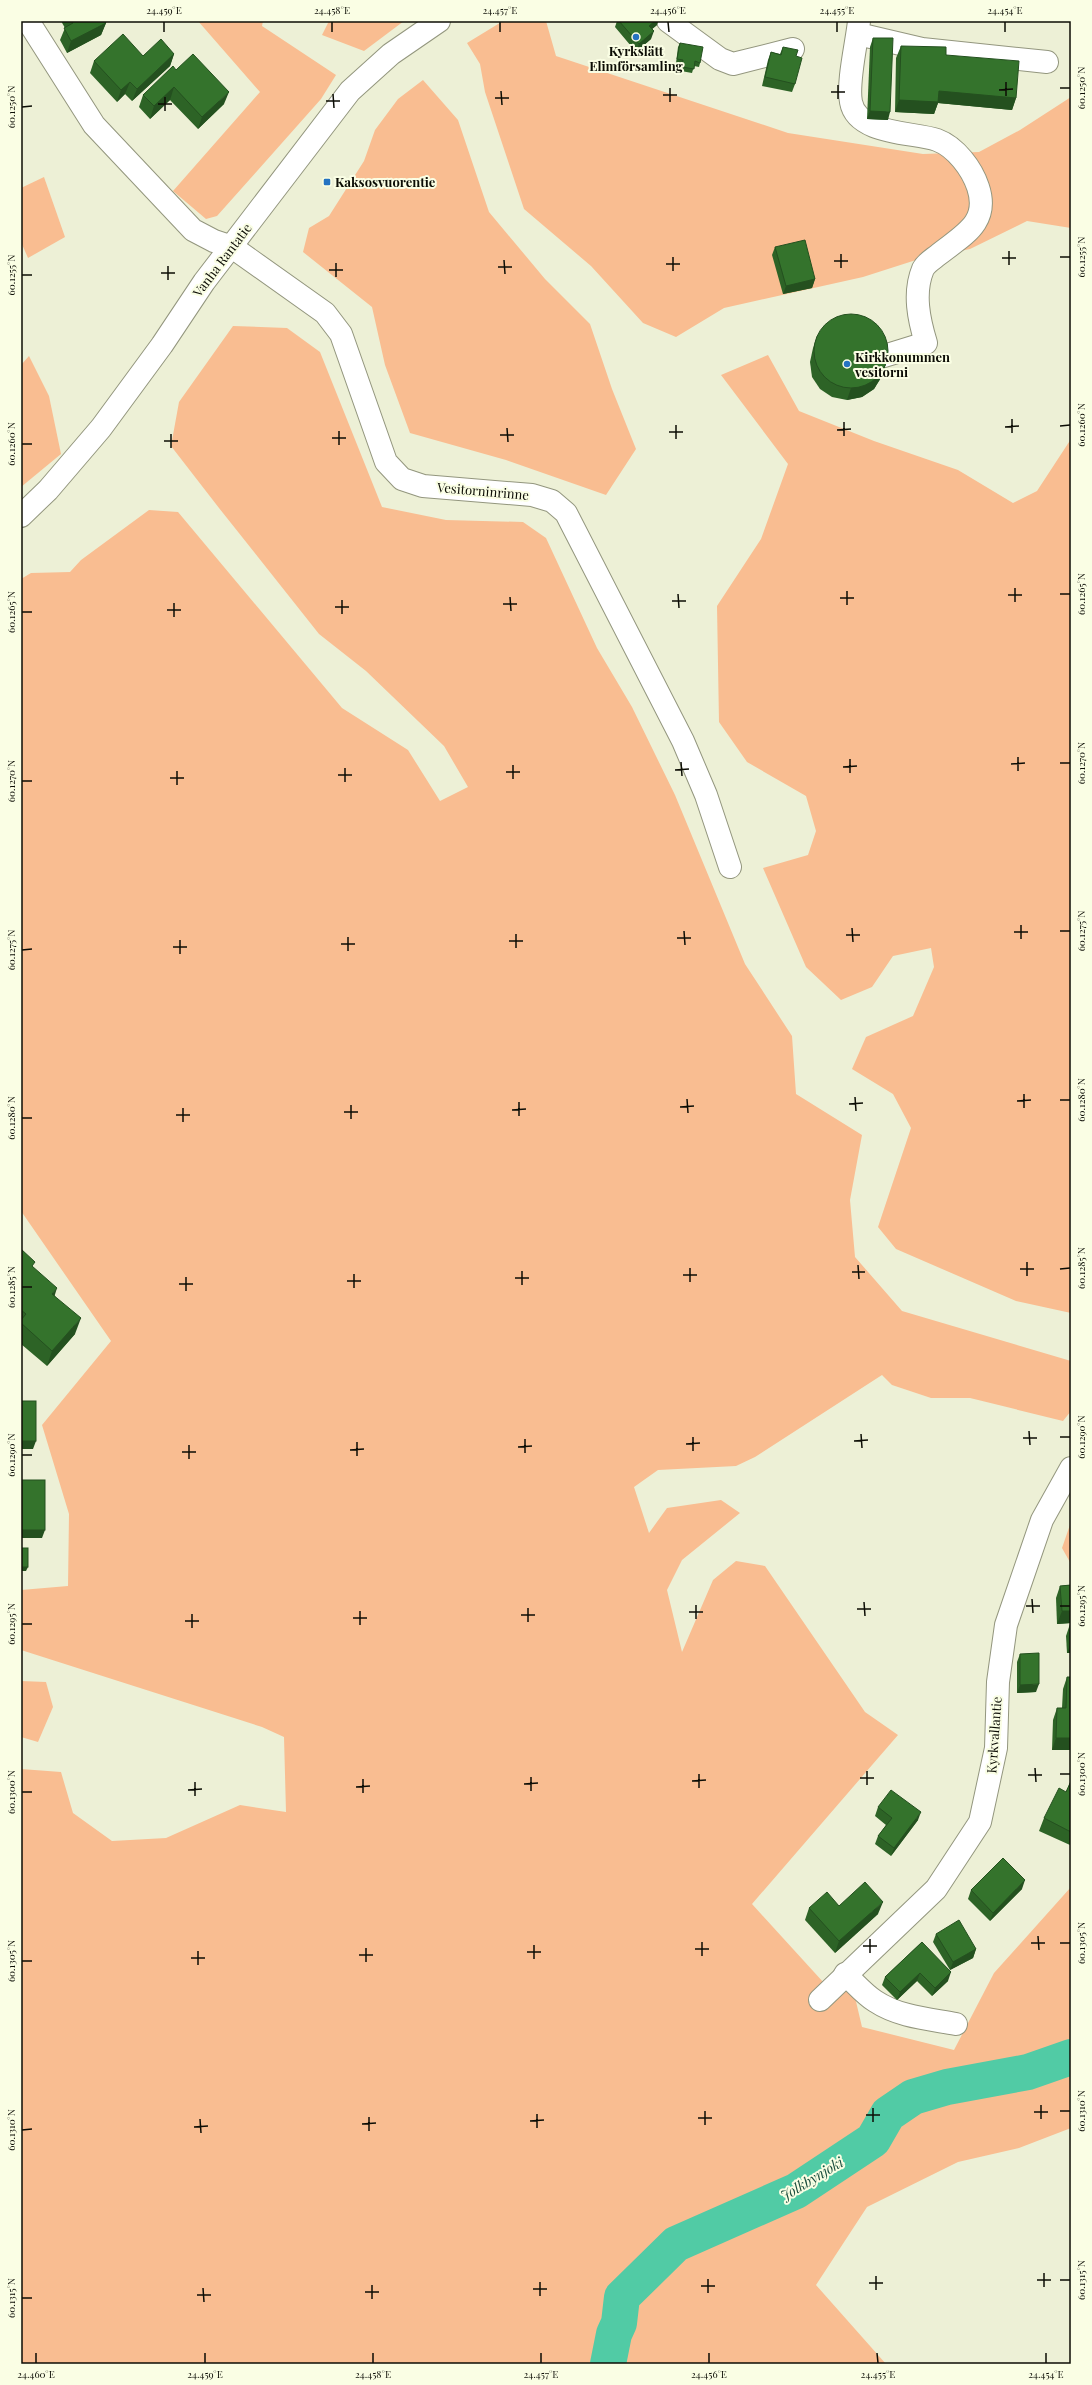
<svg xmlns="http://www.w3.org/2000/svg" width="1092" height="2385" font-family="'Playfair Display',serif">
  <rect width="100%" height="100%" fill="#edf0d6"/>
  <g fill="#f9bd91">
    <polygon points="198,21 263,21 262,26 336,75 321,99 217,216 206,219 173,191 260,92"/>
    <polygon points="329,21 404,21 364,51 322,35"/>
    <polygon points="503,21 546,21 556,56 788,133 923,154 979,152 1020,130 1071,97 1071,228 1027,221 970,249 916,260 863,277 724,308 676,337 643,323 591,266 524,209 485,92 480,64 467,43"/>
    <polygon points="423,80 458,120 489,212 545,279 590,324 612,389 636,449 606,495 506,460 410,433 385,365 372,307 303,252 309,228 329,216 364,161 375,130 398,99"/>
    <polygon points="44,177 65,237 28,258 21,242 21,188"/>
    <polygon points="233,326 287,328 320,352 382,507 446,520 523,522 546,538 597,648 632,707 675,795 745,964 792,1036 796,1094 862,1135 850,1200 855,1257 902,1311 1071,1361 1071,1411 1063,1421 970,1398 931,1398 892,1385 882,1375 755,1457 736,1466 658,1470 634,1487 649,1533 667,1508 721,1500 740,1513 682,1560 667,1590 682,1652 713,1580 736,1561 765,1566 865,1712 898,1735 752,1904 824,1983 854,1993 862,2027 954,2050 994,1973 1071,1887 1071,2128 1019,2148 958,2162 867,2207 816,2285 886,2364 21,2364 21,1769 61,1772 73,1813 112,1841 166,1838 240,1805 286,1812 284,1737 262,1727 21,1650 21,1590 68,1586 69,1514 42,1425 111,1341 21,1211 21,579 31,573 70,572 81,560 149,510 178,512 342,708 408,750 440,801 468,787 444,746 366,671 319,634 219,508 171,446 179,402"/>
    <polygon points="768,355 799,411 874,441 958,470 1013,503 1037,491 1071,439 1071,1313 1016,1301 896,1249 878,1227 911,1128 893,1094 852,1069 866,1037 913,1016 934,967 931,948 893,956 872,987 841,1000 806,967 763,868 808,855 816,831 806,796 747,762 719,722 717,606 761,539 788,464 721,375"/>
    <polygon points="29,356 49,396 61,454 21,487 21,365"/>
    <polygon points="1071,1522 1071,1564 1062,1548"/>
    <polygon points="21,1681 46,1682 53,1707 38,1742 21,1737"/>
  </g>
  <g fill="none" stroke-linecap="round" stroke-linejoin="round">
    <polyline stroke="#51cba5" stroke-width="36" points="608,2364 614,2334 619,2323 622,2297 676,2244 796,2191 873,2140 888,2114 913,2097 947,2087 1028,2072 1071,2057"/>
    <defs>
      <g id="minor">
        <polyline points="28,21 94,125 193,230 214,241 232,247 325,313 341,334 386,462 402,479 423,486 532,495 552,501 566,513 683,741 706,795 730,867"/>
        <polyline points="668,21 720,59 733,64 793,49"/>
        <path d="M859 21C857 42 847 82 851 102 857 135 914 132 937 140 956 147 972 169 978 187 990 223 963 235 938 255 933 259 926 263 923 269 913 293 919 320 926 343L884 356"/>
        <polyline points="858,34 922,49 1047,62"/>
        <path d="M845 1974C855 1983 864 1994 875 2001 899 2017 929 2019 956 2024"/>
        <polyline points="820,2000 936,1889 980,1822 996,1748 998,1682 1006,1625 1042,1520 1071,1468"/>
      </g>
      <polyline id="major" points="21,516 48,490 101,428 162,345 204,282 350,91 391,54 439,21"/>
    </defs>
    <use href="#minor" stroke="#93967e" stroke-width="24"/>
    <use href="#major" stroke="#93967e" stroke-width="24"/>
    <use href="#minor" stroke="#fff" stroke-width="22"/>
    <use href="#major" stroke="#fff" stroke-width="22"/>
  </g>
  <g fill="#2d6326">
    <polygon points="61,21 105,21 106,23 101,35 67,53 60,40 65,28"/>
    <polygon points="617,21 658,21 657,25 652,29 651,39 636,52 615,27"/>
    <polygon points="873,38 888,120 867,119 870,47"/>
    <polygon points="680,43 700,63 699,67 694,66 692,73 681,71 682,64 676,63 678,47"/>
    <polygon points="901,46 946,55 1016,98 1012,110 938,103 934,114 895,112 896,58"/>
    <polygon points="783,47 796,56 795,84 792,92 762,86 768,60 771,52 780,54"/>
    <polygon points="174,54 170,66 132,101 125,94 117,102 90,73 94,61 143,56"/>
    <polygon points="176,70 224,104 198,129 170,100 150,119 139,107 143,95"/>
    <polygon points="775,247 815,279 812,288 783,294 772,255"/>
    <polygon points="817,336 882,376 874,389 862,397 847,400 832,397 820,389 812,377 810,362 813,348"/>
    <polygon points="21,1249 33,1267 55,1296 75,1334 47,1366 21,1344"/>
    <polygon points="1071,1585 1071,1623 1057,1624 1056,1598 1060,1586"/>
    <polygon points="1070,1624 1071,1624 1071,1653 1067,1653 1066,1636"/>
    <polygon points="1020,1654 1036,1692 1017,1693 1017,1662"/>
    <polygon points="1067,1677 1071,1677 1071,1750 1052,1750 1053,1720 1057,1708 1062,1708 1063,1689"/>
    <polygon points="1071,1781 1071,1842 1070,1845 1039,1831 1044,1818 1066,1792"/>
    <polygon points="878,1807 918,1820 891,1856 875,1844 878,1836 886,1825 875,1816"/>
    <polygon points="1022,1889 990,1921 968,1899 971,1890"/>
    <polygon points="839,1906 878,1914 835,1953 805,1920 809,1908"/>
    <polygon points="936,1934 976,1949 973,1958 950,1970 933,1942"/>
    <polygon points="922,1942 948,1981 932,1996 917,1981 897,2000 882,1985 885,1977"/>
  </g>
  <g fill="#24501f">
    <polygon points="655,21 658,21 657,25 646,34 649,26"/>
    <polygon points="106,23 101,35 67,53 71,41"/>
    <polygon points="654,31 651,39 636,52 639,44"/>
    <polygon points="174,54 170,66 132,101 137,89"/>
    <polygon points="130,82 125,94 117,102 121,90"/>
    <polygon points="174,87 170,100 150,119 154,106"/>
    <polygon points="939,91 1016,98 1012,110 938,103 934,114 895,112 899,100"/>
    <polygon points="229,92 224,104 198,129 202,117"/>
    <polygon points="870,111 890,112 888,120 867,119"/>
    <polygon points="815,279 812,288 783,294 786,286"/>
    <polygon points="886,364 882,376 874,389 862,397 847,400 851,388"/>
    <polygon points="57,1288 52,1304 52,1294"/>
    <polygon points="81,1318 75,1334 47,1366 52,1351"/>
    <polygon points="21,1441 36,1441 33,1449 21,1449"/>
    <polygon points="21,1530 45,1530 42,1538 21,1538"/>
    <polygon points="21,1567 28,1567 26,1571 21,1571"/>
    <polygon points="1062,1611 1071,1611 1071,1623 1057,1624"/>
    <polygon points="1071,1643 1071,1653 1067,1653"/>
    <polygon points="1039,1684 1036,1692 1017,1693 1020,1685"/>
    <polygon points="1056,1738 1071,1738 1071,1750 1052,1750"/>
    <polygon points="921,1812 918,1820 891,1856 894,1848"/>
    <polygon points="1025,1880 1022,1889 990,1921 993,1913"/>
    <polygon points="883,1902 878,1914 835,1953 839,1941"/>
    <polygon points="976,1949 973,1958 950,1970 953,1962"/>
    <polygon points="951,1972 948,1981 932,1996 935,1988"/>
    <polygon points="920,1973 917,1981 897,2000 900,1992"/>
  </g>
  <g fill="#34732c" stroke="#24501f">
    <polygon points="72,21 105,21 106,23 71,41 64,28 73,23"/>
    <polygon points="619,21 655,21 649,26 654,31 639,44"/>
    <polygon points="123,34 143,56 161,39 174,54 137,89 130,82 121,90 94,61"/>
    <polygon points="873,38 893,38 890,112 870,111"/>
    <polygon points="680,43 703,47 700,63 695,61 694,69 682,67 683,60 677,59"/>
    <polygon points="901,46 946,47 946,55 1019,61 1016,98 939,91 938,102 899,100"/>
    <polygon points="783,47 798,50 796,56 802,58 795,84 765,77 771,52 781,55"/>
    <polygon points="193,54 229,92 202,117 174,87 154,106 143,95 173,66 176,70"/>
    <polygon points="805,240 815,279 786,286 775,247"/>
    <circle cx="851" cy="351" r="37"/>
    <polygon points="21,1249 35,1262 32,1266 57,1288 52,1294 81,1318 52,1351 21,1323 21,1320 26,1314 21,1310"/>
    <rect x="21" y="1401" width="15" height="40"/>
    <rect x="21" y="1480" width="24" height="50"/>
    <rect x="21" y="1548" width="7" height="19"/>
    <polygon points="1071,1585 1071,1611 1062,1611 1060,1586"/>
    <polygon points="1039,1653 1039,1684 1020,1685 1020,1654"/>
    <polygon points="1067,1677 1071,1677 1071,1738 1056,1738 1057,1708 1066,1708"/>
    <polygon points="1071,1781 1071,1832 1044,1818 1059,1788 1066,1792"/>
    <polygon points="891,1790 921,1812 894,1848 878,1836 892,1818 878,1807"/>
    <polygon points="1003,1858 1025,1880 993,1913 971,1890"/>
    <polygon points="865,1882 883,1902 839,1941 809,1908 827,1892 839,1906"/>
    <polygon points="959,1920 976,1949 953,1962 936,1934"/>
    <polygon points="922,1942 951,1972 935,1988 920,1973 900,1992 885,1977"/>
  </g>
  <path fill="none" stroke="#0c0d05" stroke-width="1.5" d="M164 22V32M332 22V32M500 22V32M668 22 669 32M837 22V32M1005 22V32M1006 82V96M838 85V99M670 88V102M1060 88H1070M999 90 1013 89M501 91 502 105M831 92H845M333 94 334 108M663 95H677M165 97V111M495 98H509M326 101H340M158 104H172M22 107 32 106M1009 251V265M841 254V268M673 257V271M1060 257H1070M1002 258H1016M504 260 505 274M834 261H848M336 263V277M666 264H680M168 266V280M498 267H512M329 270H343M161 273H175M22 275H32M1012 419V433M844 422V436M676 425V439M1060 426 1070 425M1005 427 1019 426M507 428 508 442M837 430 851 429M339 431V445M669 432H683M171 434V448M500 435H514M332 438H346M164 441H178M22 444H32M1015 588V602M847 591V605M678 594 679 608M1060 594H1070M1008 595H1022M510 597 511 611M840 598H854M342 600V614M672 601H686M174 603V617M503 604H517M335 607H349M167 610H181M22 612H32M1018 757V771M850 759V773M681 762 682 776M1060 763H1070M1011 764 1025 763M513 765V779M843 767 857 766M345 768V782M675 770 689 769M177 771V785M506 772H520M338 775H352M170 778H184M22 781H32M1021 925V939M852 928 853 942M684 931 685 945M1060 931H1070M1014 932H1028M516 934V948M846 935H860M348 937V951M677 938H691M180 940V954M509 941H523M341 944H355M173 947H187M22 950 32 949M1024 1094V1108M855 1097 856 1111M687 1099 688 1113M1060 1100H1070M1017 1101 1031 1100M519 1102V1116M849 1104 863 1103M351 1105V1119M680 1107 694 1106M183 1108V1122M512 1110 526 1109M344 1112H358M176 1115H190M22 1118H32M1027 1262V1276M858 1265 859 1279M690 1268V1282M1020 1269H1034M1060 1269 1070 1268M522 1271V1285M852 1272H865M354 1274V1288M683 1275H697M186 1277V1291M515 1278H529M347 1281H361M179 1284H193M22 1287H32M1029 1431 1030 1445M861 1434 862 1448M693 1437V1451M1060 1437H1070M1023 1438H1037M525 1439V1453M854 1441 868 1440M357 1442V1456M686 1444 700 1443M189 1445V1459M518 1447 532 1446M350 1450 364 1449M182 1452H196M22 1455H32M1032 1599 1033 1613M864 1602 865 1616M696 1605V1619M1026 1606H1040M1060 1606H1070M528 1608V1622M857 1609H871M360 1611V1625M689 1612H703M192 1614V1628M521 1615H535M353 1618H367M185 1621H199M22 1624H32M1035 1768 1036 1782M867 1771V1785M699 1774V1788M1060 1774H1070M1028 1775H1042M531 1777V1791M860 1778H874M363 1779V1793M692 1781 706 1780M195 1782V1796M524 1784 538 1783M356 1787 370 1786M188 1790 202 1789M22 1792H32M1038 1936 1039 1950M870 1939V1953M702 1942V1956M1031 1943H1045M1060 1943H1070M534 1945V1959M863 1946H877M366 1948V1962M695 1949H709M198 1951V1965M527 1952H541M359 1955H373M191 1958H205M22 1961H32M1041 2105V2119M873 2108V2122M705 2111V2125M1060 2111H1070M1034 2112H1048M537 2114V2128M866 2115H880M369 2117V2131M698 2118H712M200 2119 201 2133M530 2121 544 2120M362 2124 376 2123M194 2127 208 2126M22 2130 32 2129M1044 2273V2287M876 2276V2290M708 2279V2293M1037 2280H1051M1060 2280H1070M540 2282V2296M869 2283H883M372 2285V2299M701 2286H715M203 2288 204 2302M533 2289H547M365 2292H379M197 2295H211M22 2298H32M36 2353V2363M205 2353V2363M373 2353V2363M541 2353V2363M709 2353V2363M877 2353 878 2363M1046 2353V2363"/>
  <g fill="#2573c2" stroke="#fafee4" stroke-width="1.5">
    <circle cx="636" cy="37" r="4"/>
    <rect x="323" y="178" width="8" height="8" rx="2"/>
    <circle cx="847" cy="364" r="4"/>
  </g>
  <g text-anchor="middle" stroke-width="4" stroke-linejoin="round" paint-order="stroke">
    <g font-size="13" font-weight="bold" fill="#0c0d05" stroke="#fafee4" text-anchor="start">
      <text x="636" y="56" text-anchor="middle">Kyrkslätt<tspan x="636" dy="15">Elimförsamling</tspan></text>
      <text x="335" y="187">Kaksosvuorentie</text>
      <text x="855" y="362">Kirkkonummen<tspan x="855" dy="15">vesitorni</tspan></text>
    </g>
    <g font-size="13" fill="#0c0d05" stroke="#fafee4">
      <text transform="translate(222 260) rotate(-53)" y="5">Vanha Rantatie</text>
      <text transform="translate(483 491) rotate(5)" y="5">Vesitorninrinne</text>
      <text transform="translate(994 1735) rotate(-86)" y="5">Kyrkvallantie</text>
    </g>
    <g font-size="14" font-style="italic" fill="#1b4e3e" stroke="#fafee4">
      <text transform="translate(812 2179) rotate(-31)" y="5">Jolkbynjoki</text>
    </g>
  </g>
  <rect width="1092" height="2385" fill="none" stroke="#fafee4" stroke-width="44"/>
  <rect x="22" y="22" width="1048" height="2341" fill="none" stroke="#0c0d05" stroke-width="1.5"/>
  <g font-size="10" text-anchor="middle" fill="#0c0d05">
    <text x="164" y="14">24.459°E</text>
    <text x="332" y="14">24.458°E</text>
    <text x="500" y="14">24.457°E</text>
    <text x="668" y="14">24.456°E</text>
    <text x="837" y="14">24.455°E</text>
    <text x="1005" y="14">24.454°E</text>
    <text transform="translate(1081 88) rotate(-90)" y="4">60.1250°N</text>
    <text transform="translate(11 107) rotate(-90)" y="4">60.1250°N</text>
    <text transform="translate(1081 257) rotate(-90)" y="4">60.1255°N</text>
    <text transform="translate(11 275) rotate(-90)" y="4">60.1255°N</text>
    <text transform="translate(1081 425) rotate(-90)" y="4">60.1260°N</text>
    <text transform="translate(11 444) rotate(-90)" y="4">60.1260°N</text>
    <text transform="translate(1081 594) rotate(-90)" y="4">60.1265°N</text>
    <text transform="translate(11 612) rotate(-90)" y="4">60.1265°N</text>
    <text transform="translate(1081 763) rotate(-90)" y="4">60.1270°N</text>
    <text transform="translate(11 781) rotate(-90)" y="4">60.1270°N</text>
    <text transform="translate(1081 931) rotate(-90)" y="4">60.1275°N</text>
    <text transform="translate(11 950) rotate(-90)" y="4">60.1275°N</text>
    <text transform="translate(1081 1100) rotate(-90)" y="4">60.1280°N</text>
    <text transform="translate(11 1118) rotate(-90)" y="4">60.1280°N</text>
    <text transform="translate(1081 1268) rotate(-90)" y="4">60.1285°N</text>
    <text transform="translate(11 1287) rotate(-90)" y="4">60.1285°N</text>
    <text transform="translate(1081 1437) rotate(-90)" y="4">60.1290°N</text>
    <text transform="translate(11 1455) rotate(-90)" y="4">60.1290°N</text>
    <text transform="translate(1081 1606) rotate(-90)" y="4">60.1295°N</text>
    <text transform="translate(11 1624) rotate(-90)" y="4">60.1295°N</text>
    <text transform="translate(1081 1774) rotate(-90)" y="4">60.1300°N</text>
    <text transform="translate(11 1792) rotate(-90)" y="4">60.1300°N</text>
    <text transform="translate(1081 1943) rotate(-90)" y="4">60.1305°N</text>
    <text transform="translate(11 1961) rotate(-90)" y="4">60.1305°N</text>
    <text transform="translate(1081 2111) rotate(-90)" y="4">60.1310°N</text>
    <text transform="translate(11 2130) rotate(-90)" y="4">60.1310°N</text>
    <text transform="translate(1081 2280) rotate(-90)" y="4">60.1315°N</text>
    <text transform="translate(11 2298) rotate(-90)" y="4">60.1315°N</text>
    <text x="36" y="2378">24.460°E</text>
    <text x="205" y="2378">24.459°E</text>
    <text x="373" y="2378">24.458°E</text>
    <text x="541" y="2378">24.457°E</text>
    <text x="709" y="2378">24.456°E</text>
    <text x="878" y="2378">24.455°E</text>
    <text x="1046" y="2378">24.454°E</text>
  </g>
</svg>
